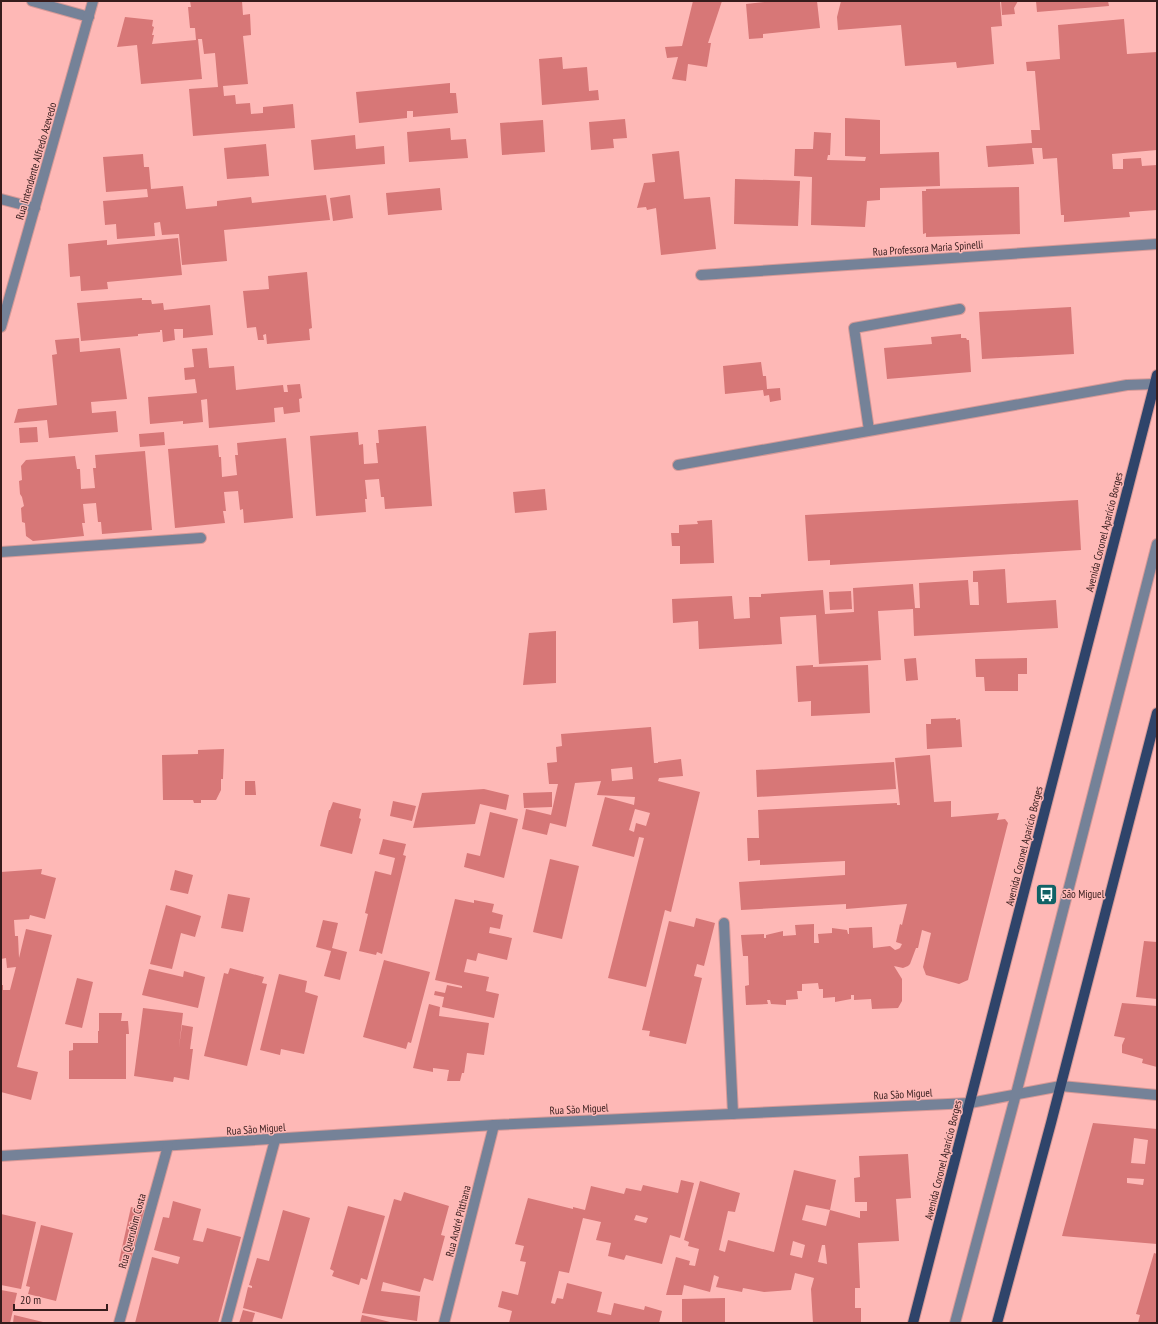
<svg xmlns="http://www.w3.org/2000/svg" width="1158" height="1324" font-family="'PT Sans Narrow',sans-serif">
  <rect width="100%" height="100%" fill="#feb8b6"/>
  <g fill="#d77777" fill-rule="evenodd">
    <polygon points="190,1 242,1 243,15 250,14 251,35 243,36 248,84 223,86 224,96 235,95 236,104 250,103 251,114 263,113 263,107 293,104 295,128 193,136 189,89 218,87 215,53 204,54 202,39 198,39 202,79 141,84 137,45 117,47 125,17 153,20 152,26 154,27 152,35 154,35 152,44 196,40 195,28 190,28 188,7 191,7"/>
    <polygon points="693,1 722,1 708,43 711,43 707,67 688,64 686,81 672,79 678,57 667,58 665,47 682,46"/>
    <polygon points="774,1 817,1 820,28 763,34 763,38 749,39 746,4"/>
    <polygon points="841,1 1000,1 1002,26 991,27 994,64 957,68 956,62 905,66 901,25 838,30 837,17"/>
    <polygon points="1001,1 1018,1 1014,8 1015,14 1002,15"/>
    <polygon points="1036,1 1108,1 1109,6 1037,12"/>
    <polygon points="1124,19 1127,54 1157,52 1157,150 1112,154 1113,169 1123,169 1123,159 1141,158 1142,166 1157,165 1157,210 1129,212 1130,217 1064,222 1064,215 1061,215 1057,158 1043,159 1042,148 1032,148 1034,164 988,167 986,146 1032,143 1031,130 1040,130 1035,71 1027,71 1026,62 1060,59 1058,25"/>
    <polygon points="562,57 563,69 587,67 589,91 598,90 599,100 542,105 539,59"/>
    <polygon points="450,83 450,93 456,93 458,113 413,117 413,111 407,111 407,118 359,123 356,92"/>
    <polygon points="845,118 880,120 880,154 939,152 940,186 880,188 880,200 867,201 865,227 811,225 812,177 794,176 795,149 813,149 814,132 831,133 830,155 828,155 827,160 865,161 866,157 845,156"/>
    <polygon points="625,119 627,138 613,139 614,148 591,150 589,122"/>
    <polygon points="543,120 545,152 502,155 500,123"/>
    <polygon points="450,128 451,140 466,139 468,158 409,162 407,132"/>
    <polygon points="355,135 356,149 384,146 385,164 314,170 311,140"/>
    <polygon points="266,144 269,176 227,179 224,148"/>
    <polygon points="679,151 684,199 710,197 716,249 661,255 656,208 647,210 646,207 637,208 644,183 655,182 652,154"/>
    <polygon points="143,154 144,167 149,167 151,189 183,186 186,209 217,206 217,201 251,197 252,203 326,195 330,220 224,230 227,261 182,265 179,234 162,235 160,222 154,223 155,236 117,239 116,224 105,225 103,201 148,197 147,189 106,192 103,157"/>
    <polygon points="735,179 800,181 798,226 734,224"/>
    <polygon points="1019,187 1020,234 926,237 926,233 923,234 922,191 926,191 926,189"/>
    <polygon points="440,188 442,210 388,215 386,193"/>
    <polygon points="350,195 353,218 333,221 330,198"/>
    <polygon points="178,238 182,275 107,282 108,289 81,291 80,276 70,277 68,244 107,240 107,245"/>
    <polygon points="307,272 312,328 309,329 310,340 267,344 266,334 263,335 264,340 258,340 256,327 247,328 243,291 269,289 268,276"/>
    <polygon points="142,298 142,300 151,300 152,304 163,303 164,310 210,305 213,335 183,338 183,329 174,329 175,340 163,342 162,330 160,330 160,332 138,334 138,336 81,341 77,303"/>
    <polygon points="1071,307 1074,354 982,359 979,312"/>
    <polygon points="961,334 961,338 966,338 967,340 969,340 971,372 887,379 884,348 932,344 931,337"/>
    <polygon points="79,338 80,352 120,348 127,399 91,402 92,413 116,411 118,432 49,438 47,420 14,423 18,409 57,405 52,355 57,354 55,340"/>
    <polygon points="207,348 209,368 234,366 236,390 283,385 284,392 288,392 287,385 300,384 302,398 299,399 300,412 284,414 283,407 274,408 275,422 209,428 207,399 201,400 203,422 183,424 183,421 150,424 148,397 197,393 195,379 185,380 184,368 194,367 192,349"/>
    <polygon points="761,362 763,376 766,376 767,389 780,388 781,400 770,402 769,395 764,396 763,390 725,394 723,366"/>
    <polygon points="426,426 432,506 385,509 384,497 381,497 379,479 365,480 367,499 365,499 366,512 316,516 310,436 358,432 359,445 363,444 364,464 378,463 376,443 379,443 378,430"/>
    <polygon points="37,427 38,442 20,443 19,428"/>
    <polygon points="164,432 165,445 140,447 139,434"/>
    <polygon points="286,438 293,518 244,523 243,509 240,510 238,491 224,492 226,511 223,511 225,523 175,528 168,449 218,445 219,457 221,457 222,477 237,475 235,455 238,455 237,443"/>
    <polygon points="145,451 152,530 102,534 101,522 98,522 96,503 83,504 85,523 82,523 84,536 33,541 26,536 25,523 22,522 21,508 24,506 22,497 20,494 19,481 22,480 21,466 26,460 75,456 77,469 80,469 81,489 95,488 93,468 96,468 95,455"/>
    <polygon points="545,489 547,510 515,513 513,492"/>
    <polygon points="1078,500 1081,550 830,565 830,560 808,561 805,515"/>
    <polygon points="712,520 714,563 680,564 680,546 672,546 671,533 679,533 679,525 698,524 697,521"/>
    <polygon points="1005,569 1007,603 1056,600 1058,628 914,636 913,609 878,611 881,660 819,664 816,615 780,617 782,644 699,649 698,621 673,623 672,599 732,596 734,619 750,618 749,597 761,597 761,594 823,590 825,614 854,612 853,588 913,584 915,608 920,608 919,583 968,580 970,605 979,605 978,582 973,582 973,571"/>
    <polygon points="851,591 852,609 830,610 829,592"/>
    <polygon points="556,631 556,683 523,685 529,633"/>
    <polygon points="916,658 918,680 906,681 904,659"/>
    <polygon points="1027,658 1027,674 1018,674 1018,691 985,691 984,677 976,677 975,659"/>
    <polygon points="813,665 813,667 868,665 870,713 811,716 811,701 798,702 796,666"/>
    <polygon points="956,718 956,720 960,719 962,747 927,749 926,724 931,724 931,719"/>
    <path d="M651 727 654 763H658V762L681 759 683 776 659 778 658 781 700 792 671 912 665 910 646 987 608 978 644 838 639 837 634 857 592 846 605 797 634 805 635 797 597 795 601 781 575 783 566 827 550 823 547 835 522 829 526 809 551 815 558 784H549L547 763 557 762 556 747 562 746 561 734ZM632 767 633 779 612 781 611 769ZM635 809 650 813 646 826 636 823 634 832 629 830Z"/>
    <polygon points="224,749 223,779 221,779 221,790 216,800 201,800 201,803 194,803 193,800 163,800 162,755 198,754 198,750"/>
    <polygon points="930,755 934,802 951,801 951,817 999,813 997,820 1005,819 1008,823 968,980 959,984 926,975 923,967 931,933 922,930 918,948 916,948 910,964 908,966 903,968 894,966 902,979 902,1001 898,1008 872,1009 871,999 854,1000 854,995 851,995 851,999 835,1002 835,997 823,998 823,989 819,989 818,983 802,984 802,991 797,991 798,999 786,1000 786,1005 771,1004 770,1000 767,1000 768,1004 746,1005 745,986 749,985 748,956 743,956 741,935 764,934 764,938 766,938 766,935 783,931 783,936 796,935 795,925 814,924 814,943 819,943 818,934 832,933 832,928 847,930 848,934 849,934 849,928 872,927 873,948 890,946 895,950 898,949 900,948 902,944 896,942 900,924 902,925 907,904 846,909 846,904 741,910 739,882 845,875 845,861 760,865 760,860 748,861 747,838 759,838 758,810 897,803 897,805 900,805 895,758"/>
    <polygon points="894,762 896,789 757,797 756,770"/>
    <polygon points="245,781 255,781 256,795 245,795"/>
    <polygon points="484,789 509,795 506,810 480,804 475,824 413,828 422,793"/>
    <polygon points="552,792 552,807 524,808 523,793"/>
    <polygon points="393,801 416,806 412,821 390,816"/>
    <polygon points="333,802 361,809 359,818 361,819 352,854 320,846 329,810 330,810"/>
    <polygon points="490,812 518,819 504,878 464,867 467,853 480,856"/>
    <polygon points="383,839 406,844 403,855 406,856 382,954 377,952 376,955 359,951 368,914 365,913 375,871 391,875 395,858 379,854"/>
    <polygon points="550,859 579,866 562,939 533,932"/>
    <polygon points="42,869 41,874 56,878 45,919 30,915 29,919 14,920 15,936 18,936 19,958 26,929 52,935 17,1067 38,1072 31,1100 1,1092 1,985 3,985 3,990 10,990 16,967 7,968 6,958 1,959 1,872"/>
    <polygon points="175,870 193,875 188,894 170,890"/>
    <polygon points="228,894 250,898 243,932 221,928"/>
    <polygon points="455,899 474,903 474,900 494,904 492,912 503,915 500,929 490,927 489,933 512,938 507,960 478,953 476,961 467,959 464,972 489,977 486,991 499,994 494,1018 442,1007 444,997 434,995 435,991 445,993 447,985 462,988 462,986 435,980"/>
    <polygon points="166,905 201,916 195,937 181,933 172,969 150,964"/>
    <polygon points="696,918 715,923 704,966 697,964 694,976 702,978 686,1044 649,1036 650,1031 642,1030 669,921 694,927"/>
    <polygon points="323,920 338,923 332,948 347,952 340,980 324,976 331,951 316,947"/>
    <polygon points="1144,941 1157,942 1157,999 1136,997"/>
    <polygon points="384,960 430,972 411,1043 408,1042 406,1049 363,1037"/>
    <polygon points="230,968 264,977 262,983 267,984 247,1066 204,1056 224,973 228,974"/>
    <polygon points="149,969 183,977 184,971 205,977 198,1008 142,995"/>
    <polygon points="279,974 307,981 305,992 318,996 304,1054 281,1049 280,1055 260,1050"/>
    <polygon points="77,978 93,982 82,1028 65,1024"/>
    <polygon points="1122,1003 1157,1006 1157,1067 1142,1063 1143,1059 1122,1053 1122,1045 1125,1038 1114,1036"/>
    <polygon points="429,1004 440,1007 439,1016 489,1023 484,1055 467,1053 464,1073 462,1073 460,1081 447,1081 449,1070 433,1068 433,1072 413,1068"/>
    <polygon points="143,1008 183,1013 179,1047 182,1025 193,1027 190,1049 193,1049 189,1080 174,1077 173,1082 134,1076"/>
    <polygon points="99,1013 122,1013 121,1021 128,1021 129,1034 126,1034 126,1079 69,1079 69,1051 73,1050 73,1043 98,1043 98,1031 99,1031"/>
    <path d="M1093 1123 1157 1129V1244L1062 1236ZM1134 1138 1148 1140 1145 1164 1131 1163ZM1127 1178 1144 1179 1143 1185 1127 1183Z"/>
    <path d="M908 1154 911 1198 896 1199 899 1241 858 1243 860 1288H855V1308H861V1323H813L811 1289 814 1278 795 1273 791 1290 764 1292 743 1288 742 1292 716 1287 719 1277 714 1275 710 1292 684 1285 682 1295H666L676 1257 690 1261 689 1265 695 1266 699 1249 688 1246 689 1242 684 1240 700 1181 740 1193 735 1212 728 1211 719 1250 725 1252 728 1240 774 1252 794 1170 836 1180 830 1210 806 1205 802 1220 826 1226 830 1210 860 1218V1211H867V1202H855L854 1178 860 1177 859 1156ZM793 1241 805 1245 802 1258 790 1255ZM822 1245H825L827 1264 818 1262Z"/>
    <path d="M681 1180 694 1183 680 1238 670 1235 662 1264 626 1255 624 1260 608 1256 611 1243 596 1240 601 1222 583 1218 569 1273 559 1271 551 1303 555 1304 557 1298 563 1299 567 1283 602 1292 597 1312 611 1315 614 1303 644 1310 645 1306 662 1311 659 1323H509L512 1311 498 1307 502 1291 518 1295 526 1262 520 1261 524 1246 515 1244 528 1198 573 1209V1207L585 1210 591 1186 624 1194 626 1188 641 1191 643 1185 678 1193ZM636 1215 648 1218 646 1223 634 1220Z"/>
    <polygon points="404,1192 449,1206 441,1235 445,1236 433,1281 424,1278 420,1292 383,1282 381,1291 420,1296 417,1321 362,1313 394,1199 401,1201"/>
    <polygon points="173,1201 201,1209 193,1240 203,1242 207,1228 241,1237 218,1323 135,1323 152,1257 178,1264 180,1257 154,1250 163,1217 169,1218"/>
    <polygon points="348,1206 385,1216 367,1280 361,1278 359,1285 332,1276 334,1271 330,1269"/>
    <polygon points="131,1207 147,1211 134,1265 119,1261"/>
    <polygon points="283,1210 310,1218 282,1319 243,1308 248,1287 252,1288 252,1286 249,1285 257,1258 269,1261"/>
    <polygon points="1,1214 36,1222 21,1289 1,1285"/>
    <polygon points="41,1225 73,1233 56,1301 28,1294 30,1287 26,1286"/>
    <polygon points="1154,1253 1157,1254 1157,1323 1138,1323 1140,1315 1136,1314"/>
    <polygon points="1,1290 17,1293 10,1323 1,1323"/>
    <polygon points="725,1298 725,1323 682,1323 682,1299"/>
    <polygon points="243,1310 255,1313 252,1323 239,1323"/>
    <polygon points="14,1315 43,1322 43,1323 13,1323"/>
    <polygon points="362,1315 390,1322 390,1323 360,1323"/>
  </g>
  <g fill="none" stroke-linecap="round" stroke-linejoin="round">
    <defs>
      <g id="minor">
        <polyline points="32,1 89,17"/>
        <polyline points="1,199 35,208"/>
        <polyline points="701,275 1157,244"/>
        <polyline points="1,327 93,1"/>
        <polyline points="869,430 854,328 960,309"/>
        <polyline points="678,465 1127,385 1155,384"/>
        <polyline points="1,552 201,538"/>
        <polyline points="724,923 733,1114"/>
        <polyline points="1,1156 494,1125 970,1103 1061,1086 1157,1095"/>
        <polyline points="119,1323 168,1146"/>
        <polyline points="226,1323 275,1140"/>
        <polyline points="444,1323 494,1125"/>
        <polyline points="955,1323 1016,1094 1157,544"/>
      </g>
      <g id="major">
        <polyline points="913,1323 1157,375"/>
        <polyline points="997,1323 1051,1123 1157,713"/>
      </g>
    </defs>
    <use href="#minor" stroke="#d69997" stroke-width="12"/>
    <use href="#major" stroke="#d69997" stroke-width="12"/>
    <use href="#minor" stroke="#758298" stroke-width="10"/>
    <use href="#major" stroke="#2f446a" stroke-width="10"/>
  </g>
  <defs>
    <symbol id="bus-square" viewBox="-11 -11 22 22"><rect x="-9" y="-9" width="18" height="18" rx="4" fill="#116266" stroke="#feb8b6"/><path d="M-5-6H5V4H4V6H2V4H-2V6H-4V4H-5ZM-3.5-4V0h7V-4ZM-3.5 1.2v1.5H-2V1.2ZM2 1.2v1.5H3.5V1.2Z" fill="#fff"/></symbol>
  </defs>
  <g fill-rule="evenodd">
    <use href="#bus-square" x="1034" y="882" width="25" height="25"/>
  </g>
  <g text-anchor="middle" stroke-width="3" stroke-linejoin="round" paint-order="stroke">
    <g font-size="11" fill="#361c1c" stroke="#feb8b6">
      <text transform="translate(36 161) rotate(-74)" y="4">Rua Intendente Alfredo Azevedo</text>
      <text transform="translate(928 248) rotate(-4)" y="4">Rua Professora Maria Spinelli</text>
      <text transform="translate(1104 532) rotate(-76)" y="4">Avenida Coronel Aparício Borges</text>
      <text transform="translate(1024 846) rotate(-76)" y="4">Avenida Coronel Aparício Borges</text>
      <text transform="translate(903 1094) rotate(-3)" y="4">Rua São Miguel</text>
      <text transform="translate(579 1109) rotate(-3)" y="4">Rua São Miguel</text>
      <text transform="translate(256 1129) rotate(-4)" y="4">Rua São Miguel</text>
      <text transform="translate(943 1160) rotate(-76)" y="4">Avenida Coronel Aparício Borges</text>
      <text transform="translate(458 1221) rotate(-76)" y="4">Rua André Pitthana</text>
      <text transform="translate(132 1231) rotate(-75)" y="4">Rua Querubim Costa</text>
    </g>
    <g font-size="11" fill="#361c1c" stroke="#feb8b6" text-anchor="start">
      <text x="1062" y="898">São Miguel</text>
    </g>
  </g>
  <rect width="1158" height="1324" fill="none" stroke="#361c1c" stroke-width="4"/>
  <path d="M14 1304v6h93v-6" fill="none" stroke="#361c1c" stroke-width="2"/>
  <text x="20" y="1304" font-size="12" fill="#361c1c" stroke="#feb8b6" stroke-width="3" paint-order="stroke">20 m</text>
</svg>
